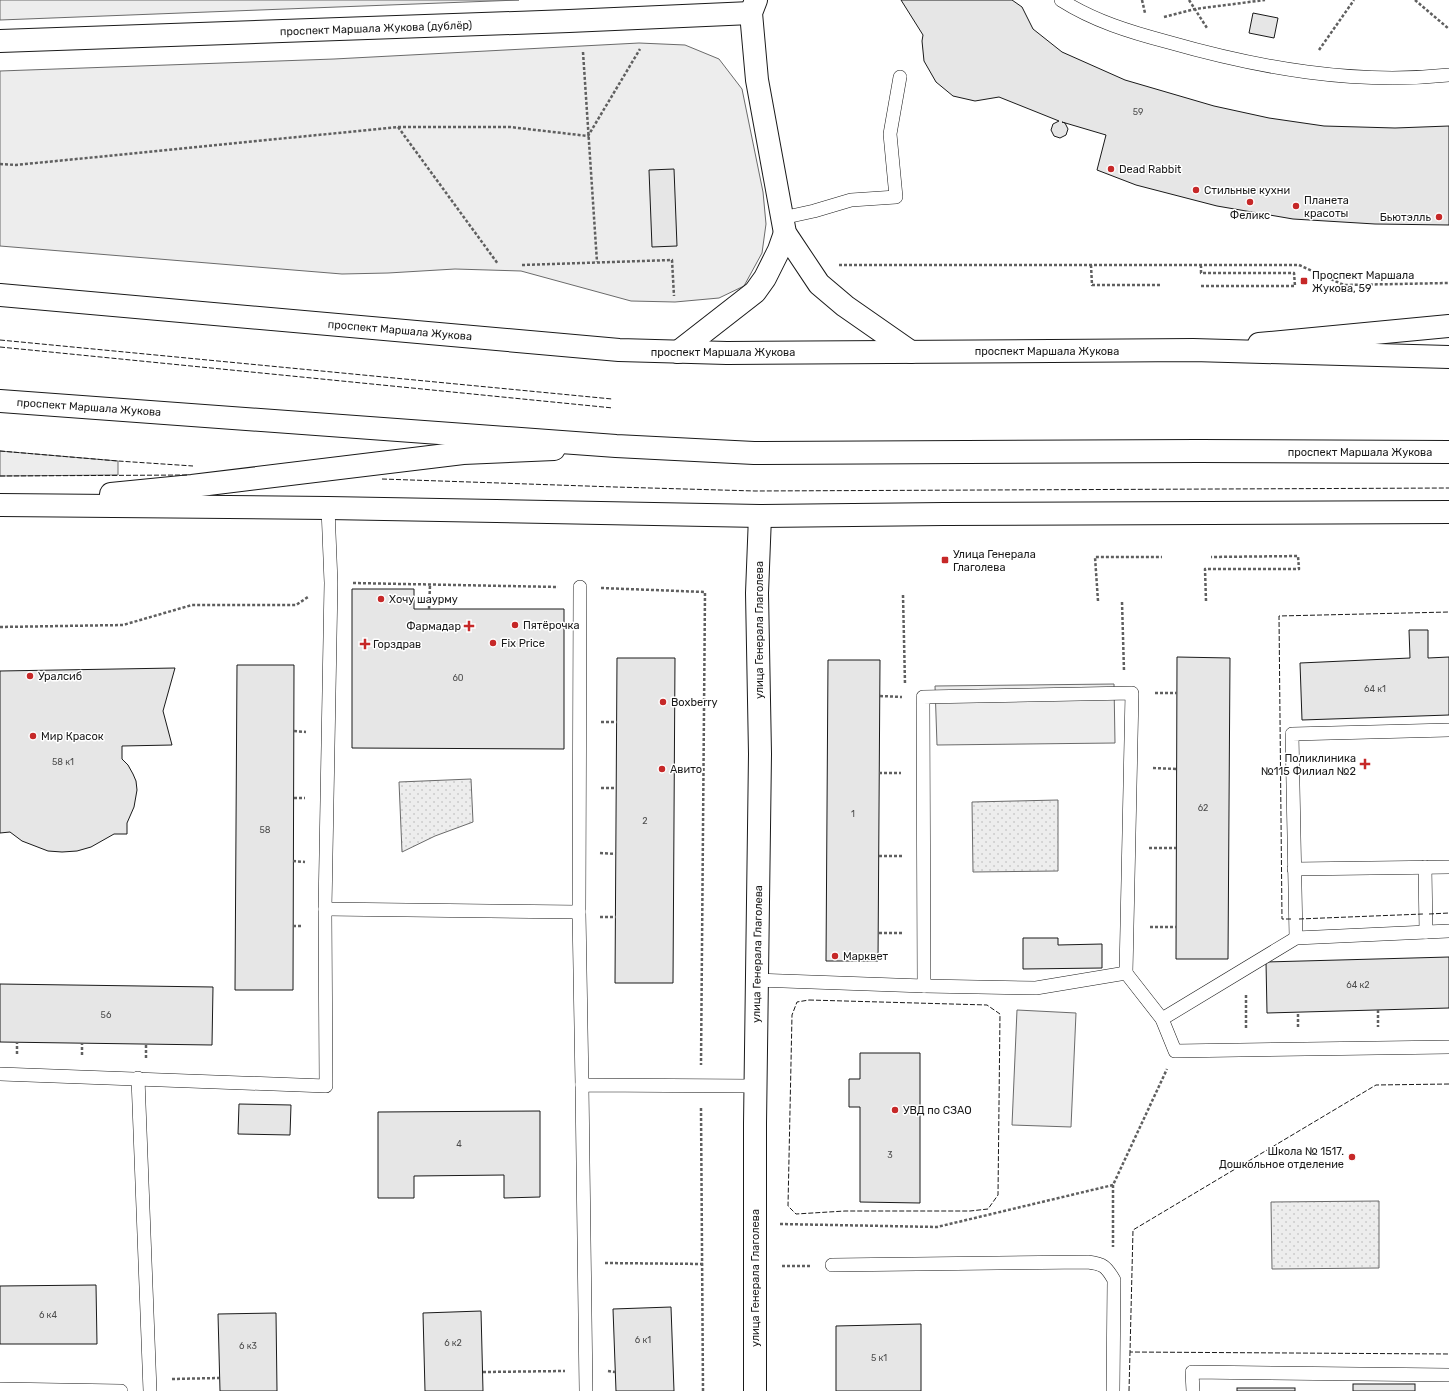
<svg xmlns="http://www.w3.org/2000/svg" width="1449" height="1391" font-family="Rubik,sans-serif">
  <defs>
    <pattern id="park-dots" width="8" height="8" patternUnits="userSpaceOnUse"><rect width="8" height="8" fill="#ededed"/><path d="M2 2h.1M6 6h.1" fill="none" stroke="#cbcbcb" stroke-width="1.8" stroke-linecap="round"/></pattern>
  </defs>
  <rect width="100%" height="100%" fill="#fff"/>
  <g fill="#ededed" stroke="#6a6a6a">
    <polygon points="0,0 519,0 0,20"/>
    <polygon points="639,43 685,45 719,59 742,89 763,192 766,224 762,253 744,286 719,298 675,302 631,301 521,271 455,269 388,273 342,274 0,246 0,71 334,59"/>
    <polygon points="0,451 118,461 118,475 0,476"/>
    <polygon points="1114,684 1115,743 937,745 935,686"/>
    <polygon points="1017,1010 1076,1013 1071,1127 1012,1125"/>
  </g>
  <g fill="url(#park-dots)" stroke="#6a6a6a">
    <polygon points="471,779 473,822 435,836 402,852 399,782"/>
    <polygon points="1058,800 1058,871 973,872 972,802"/>
    <polygon points="1379,1201 1379,1268 1272,1269 1271,1202"/>
  </g>
  <g fill="#e6e6e6" stroke="#1a1a1a">
    <polygon points="901,0 1012,0 1022,7 1033,29 1062,52 1125,80 1214,106 1269,118 1324,126 1395,128 1449,126 1449,225 1375,224 1293,219 1217,206 1136,185 1097,170 1106,135 1062,122 1065,123 1068,129 1066,135 1060,138 1054,136 1051,130 1053,124 1059,121 999,97 975,101 953,96 936,82 924,61 922,41 923,35"/>
    <polygon points="1253,13 1278,18 1274,38 1249,33"/>
    <polygon points="674,169 677,246 652,247 649,170"/>
    <polygon points="352,589 414,589 414,609 564,609 564,749 352,748"/>
    <polygon points="1409,630 1428,630 1428,658 1449,657 1449,715 1302,720 1300,663 1410,658"/>
    <polygon points="1177,657 1230,658 1228,959 1176,959"/>
    <polygon points="617,658 675,658 673,983 615,983"/>
    <polygon points="828,660 880,660 878,961 826,961"/>
    <polygon points="237,665 294,665 293,990 235,990"/>
    <polygon points="175,668 163,711 172,745 122,746 122,759 128,765 133,774 136,781 137,790 134,807 127,823 127,834 114,834 91,847 77,851 62,852 48,851 22,841 10,832 0,833 0,671"/>
    <polygon points="1023,938 1058,938 1058,945 1102,944 1102,968 1023,969"/>
    <polygon points="1449,957 1449,1008 1267,1013 1266,962"/>
    <polygon points="0,984 213,987 212,1045 0,1042"/>
    <polygon points="860,1053 920,1053 920,1203 860,1202 860,1107 849,1107 849,1079 860,1079"/>
    <polygon points="239,1104 291,1105 290,1135 238,1134"/>
    <polygon points="540,1111 540,1197 504,1198 504,1175 414,1176 414,1198 378,1198 378,1112"/>
    <polygon points="96,1285 97,1344 0,1344 0,1286"/>
    <polygon points="671,1307 674,1391 616,1391 613,1309"/>
    <polygon points="481,1311 483,1391 425,1391 423,1313"/>
    <polygon points="276,1313 277,1391 220,1391 218,1314"/>
    <polygon points="921,1324 921,1391 836,1391 836,1326"/>
    <rect x="1353" y="1384" width="62" height="7"/>
    <rect x="1237" y="1388" width="58" height="3"/>
  </g>
  <g fill="none" stroke-linecap="round" stroke-linejoin="round">
    <defs>
      <g id="lane">
        <path d="M1061 0C1094 21 1130 32 1168 42 1259 68 1354 85 1449 75"/>
        <polyline points="782,218 814,211 851,200 896,197 890,134 900,77"/>
        <polyline points="580,587 579,912 582,1085"/>
        <polyline points="1425,867 1426,932"/>
        <polyline points="1294,869 1449,867"/>
        <polyline points="325,909 579,912"/>
        <polyline points="1296,938 1292,734 1449,730"/>
        <polyline points="757,980 924,986 1036,988 1126,973 1162,1019 1175,1051 1449,1047"/>
        <polyline points="924,986 923,697 1132,693 1126,973"/>
        <polyline points="1162,1019 1296,938 1449,931"/>
        <polyline points="0,1074 326,1086 325,909 331,583 328,508"/>
        <polyline points="138,1078 150,1391"/>
        <path d="M832 1265 1088 1262C1103 1264 1106 1266 1114 1280L1113 1391"/>
        <polyline points="0,1389 121,1391"/>
        <polyline points="586,1391 582,1085 755,1086"/>
        <polyline points="1193,1391 1192,1372 1449,1375"/>
      </g>
      <g id="secondary">
        <polyline points="756,0 751,13 757,80 785,233 819,284 845,306 911,352"/>
        <polyline points="0,41 569,21 751,13"/>
        <polyline points="1259,344 1449,326"/>
        <polyline points="678,352 755,292 765,278 779,250 785,233"/>
        <polyline points="111,494 192,486 463,453 554,449"/>
        <polyline points="0,505 328,508 760,516 944,514 1449,512"/>
        <polyline points="755,1391 755,1124 760,754 757,593 760,516"/>
      </g>
      <g id="primary">
        <polyline points="0,295 619,350 727,353 1193,350 1449,357"/>
        <polyline points="0,401 616,446 754,453 1198,451 1449,452"/>
      </g>
    </defs>
    <use href="#lane" stroke="#1a1a1a" stroke-width="14"/>
    <use href="#secondary" stroke="#1a1a1a" stroke-width="24"/>
    <use href="#primary" stroke="#1a1a1a" stroke-width="24"/>
    <g stroke="#5f5f5f" stroke-width="2.5" stroke-dasharray="3 2" stroke-linecap="butt">
      <polyline points="1142,0 1145,13"/>
      <polyline points="1189,0 1207,28"/>
      <polyline points="1415,0 1449,29"/>
      <polyline points="1164,17 1195,9 1265,0"/>
      <polyline points="1319,50 1354,0"/>
      <polyline points="583,52 597,262"/>
      <polyline points="398,127 510,127 588,136 640,49"/>
      <polyline points="0,164 16,165 398,127 498,264"/>
      <polyline points="522,265 672,260 674,296"/>
      <polyline points="839,265 1299,265 1344,285 1449,283"/>
      <polyline points="1091,265 1092,285 1160,285"/>
      <polyline points="1201,286 1295,286 1294,273 1201,273 1201,266"/>
      <polyline points="353,583 558,587"/>
      <polyline points="601,588 705,592 701,1065"/>
      <polyline points="903,595 905,684"/>
      <polyline points="1098,601 1095,557 1162,557"/>
      <polyline points="1206,601 1205,569 1299,569 1298,556 1211,557"/>
      <polyline points="1122,602 1124,671"/>
      <polyline points="429,609 430,585"/>
      <polyline points="0,627 123,625 192,605 296,605 308,597"/>
      <polyline points="1155,693 1177,693"/>
      <polyline points="880,696 902,697"/>
      <polyline points="601,722 617,722"/>
      <polyline points="294,731 306,732"/>
      <polyline points="1153,768 1177,769"/>
      <polyline points="879,773 901,773"/>
      <polyline points="601,788 616,788"/>
      <polyline points="294,798 305,798"/>
      <polyline points="1149,848 1176,848"/>
      <polyline points="600,853 616,854"/>
      <polyline points="879,856 903,856"/>
      <polyline points="293,861 305,862"/>
      <polyline points="600,917 616,917"/>
      <polyline points="293,926 303,926"/>
      <polyline points="1150,927 1176,927"/>
      <polyline points="879,933 902,933"/>
      <polyline points="1378,1010 1378,1027"/>
      <polyline points="1298,1027 1298,1012"/>
      <polyline points="1246,1028 1246,995"/>
      <polyline points="17,1054 17,1042"/>
      <polyline points="82,1055 82,1043"/>
      <polyline points="146,1058 146,1044"/>
      <polyline points="701,1108 703,1391"/>
      <polyline points="1113,1185 1113,1247"/>
      <polyline points="780,1224 937,1227 1113,1185 1167,1069"/>
      <polyline points="605,1263 703,1264"/>
      <polyline points="782,1266 811,1266"/>
      <polyline points="608,1371 615,1372"/>
      <polyline points="483,1372 565,1371"/>
      <polyline points="172,1379 219,1378"/>
    </g>
    <use href="#lane" stroke="#fff" stroke-width="13"/>
    <use href="#secondary" stroke="#fff" stroke-width="22"/>
    <use href="#primary" stroke="#fff" stroke-width="22"/>
    <g stroke="#1a1a1a" stroke-width="1" stroke-dasharray="5 2" stroke-linecap="butt">
      <polyline points="0,340 612,399"/>
      <polyline points="0,347 613,408"/>
      <polyline points="0,451 118,461 193,466"/>
      <polyline points="0,476 188,475"/>
      <polyline points="382,479 615,487 755,491 1449,488"/>
      <polyline points="1429,914 1449,913"/>
      <polyline points="1291,919 1282,919 1279,616 1449,612"/>
      <polyline points="1299,919 1423,914"/>
      <polygon points="809,1000 987,1005 1000,1014 998,1195 988,1209 970,1211 845,1211 796,1214 788,1206 792,1015 797,1002"/>
      <polyline points="1449,1084 1376,1085 1133,1230 1130,1352 1449,1354"/>
      <polyline points="1129,1391 1130,1352"/>
    </g>
  </g>
  <g fill="#c62828" stroke="#fff" stroke-width="1.5">
    <circle cx="1111" cy="169" r="4"/>
    <circle cx="1196" cy="190" r="4"/>
    <circle cx="1250" cy="202" r="4"/>
    <circle cx="1296" cy="206" r="4"/>
    <circle cx="1439" cy="217" r="4"/>
    <rect x="1300" y="277" width="8" height="8" rx="2"/>
    <rect x="941" y="556" width="8" height="8" rx="2"/>
    <circle cx="381" cy="599" r="4"/>
    <circle cx="515" cy="625" r="4"/>
    <path d="M467 620h4v4h4v4h-4v4h-4v-4h-4v-4h4z"/>
    <circle cx="493" cy="643" r="4"/>
    <path d="M363 638h4v4h4v4h-4v4h-4v-4h-4v-4h4z"/>
    <circle cx="30" cy="676" r="4"/>
    <circle cx="663" cy="702" r="4"/>
    <circle cx="33" cy="736" r="4"/>
    <path d="M1363 758h4v4h4v4h-4v4h-4v-4h-4v-4h4z"/>
    <circle cx="662" cy="769" r="4"/>
    <circle cx="835" cy="956" r="4"/>
    <circle cx="895" cy="1110" r="4"/>
    <circle cx="1352" cy="1157" r="4"/>
  </g>
  <g text-anchor="middle" stroke-width="3" stroke-linejoin="round" paint-order="stroke">
    <g font-size="9" fill="#4d4d4d">
      <text x="1138" y="115">59</text>
      <text x="458" y="681">60</text>
      <text x="1375" y="692">64 к1</text>
      <text x="63" y="765">58 к1</text>
      <text x="1203" y="811">62</text>
      <text x="853" y="817">1</text>
      <text x="645" y="824">2</text>
      <text x="265" y="833">58</text>
      <text x="1358" y="988">64 к2</text>
      <text x="106" y="1018">56</text>
      <text x="459" y="1147">4</text>
      <text x="890" y="1158">3</text>
      <text x="48" y="1318">6 к4</text>
      <text x="643" y="1343">6 к1</text>
      <text x="453" y="1346">6 к2</text>
      <text x="248" y="1349">6 к3</text>
      <text x="879" y="1361">5 к1</text>
    </g>
    <g font-size="11" fill="#1a1a1a" stroke="#fff">
      <text transform="translate(376 28) rotate(-2)" y="4">проспект Маршала Жукова (дублёр)</text>
      <text transform="translate(400 330) rotate(5)" y="4">проспект Маршала Жукова</text>
      <text x="1047" y="355">проспект Маршала Жукова</text>
      <text x="723" y="356">проспект Маршала Жукова</text>
      <text transform="translate(89 407) rotate(4)" y="4">проспект Маршала Жукова</text>
      <text x="1360" y="456">проспект Маршала Жукова</text>
      <text transform="translate(759 630) rotate(-90)" y="4">улица Генерала Глаголева</text>
      <text transform="translate(757 954) rotate(-89)" y="4">улица Генерала Глаголева</text>
      <text transform="translate(755 1278) rotate(-90)" y="4">улица Генерала Глаголева</text>
    </g>
    <g font-size="11" fill="#1a1a1a" stroke="#fff" text-anchor="start">
      <text x="1119" y="173">Dead Rabbit</text>
      <text x="1204" y="194">Стильные кухни</text>
      <text x="1304" y="204">Планета<tspan x="1304" dy="13">красоты</tspan></text>
      <text x="1250" y="219" text-anchor="middle">Феликс</text>
      <text x="1431" y="221" text-anchor="end">Бьютэлль</text>
      <text x="1312" y="279">Проспект Маршала<tspan x="1312" dy="13">Жукова, 59</tspan></text>
      <text x="953" y="558">Улица Генерала<tspan x="953" dy="13">Глаголева</tspan></text>
      <text x="389" y="603">Хочу шаурму</text>
      <text x="523" y="629">Пятёрочка</text>
      <text x="461" y="630" text-anchor="end">Фармадар</text>
      <text x="501" y="647">Fix Price</text>
      <text x="373" y="648">Горздрав</text>
      <text x="38" y="680">Уралсиб</text>
      <text x="671" y="706">Boxberry</text>
      <text x="41" y="740">Мир Красок</text>
      <text x="1356" y="762" text-anchor="end">Поликлиника<tspan x="1356" dy="13">№115 Филиал №2</tspan></text>
      <text x="670" y="773">Авито</text>
      <text x="843" y="960">Марквет</text>
      <text x="903" y="1114">УВД по СЗАО</text>
      <text x="1344" y="1155" text-anchor="end">Школа № 1517.<tspan x="1344" dy="13">Дошкольное отделение</tspan></text>
    </g>
  </g>
</svg>
